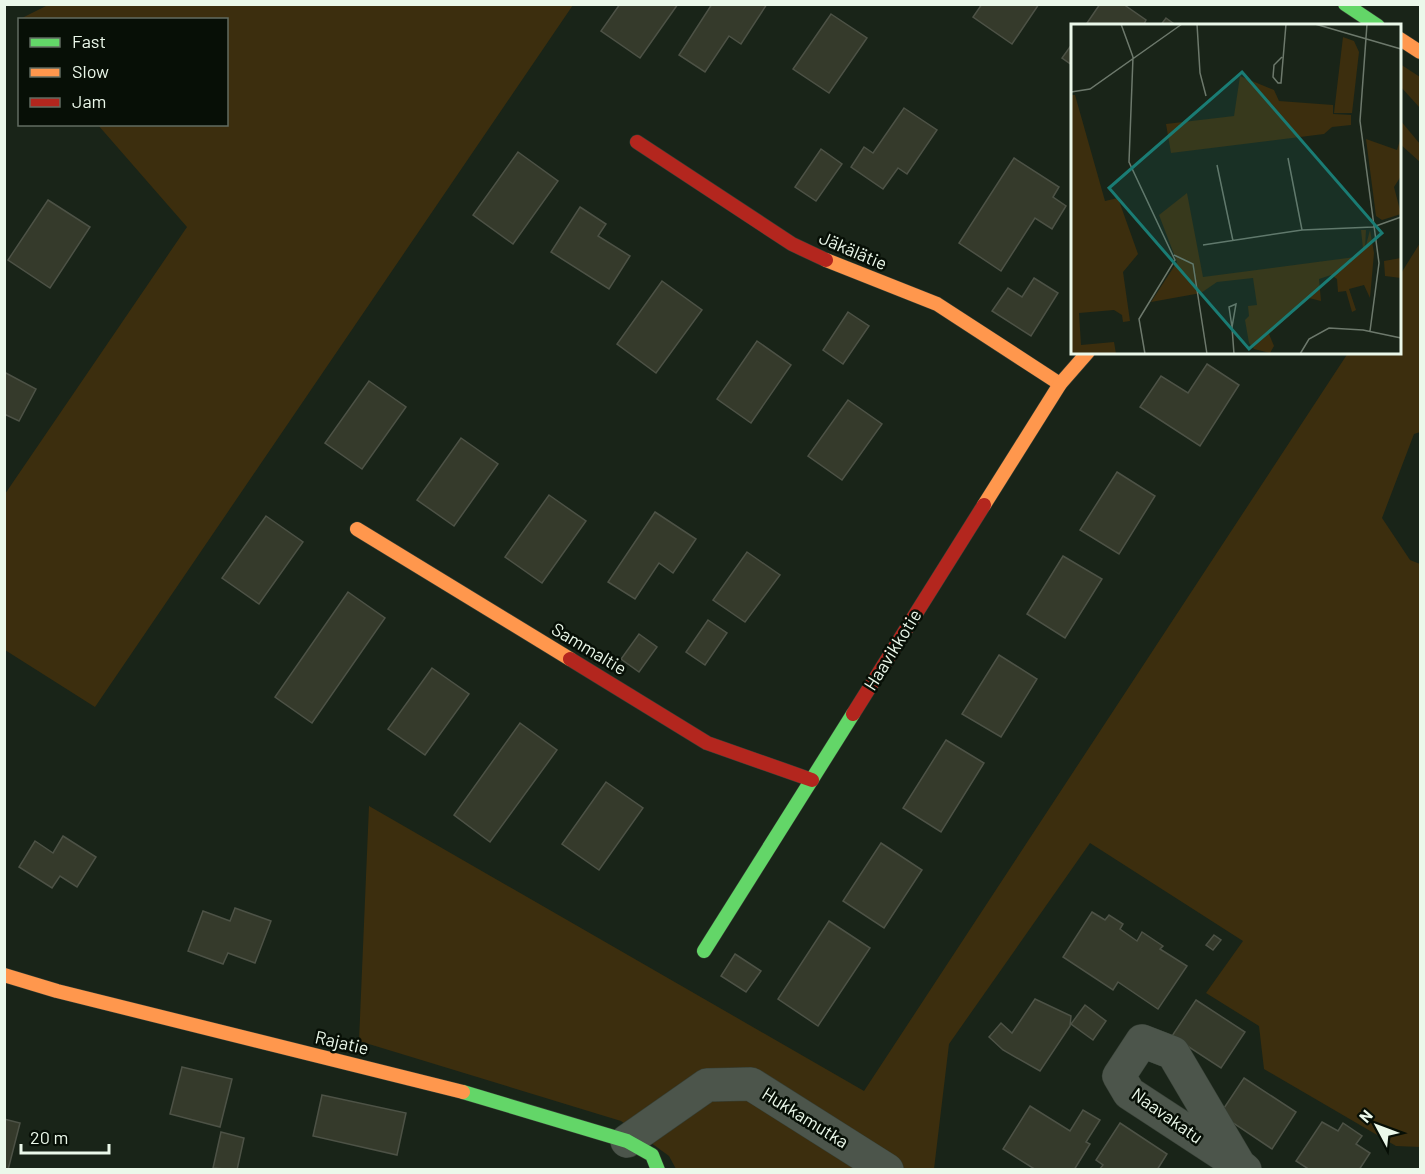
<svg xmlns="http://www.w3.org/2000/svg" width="1425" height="1174" font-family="Barlow,sans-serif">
  <rect width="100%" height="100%" fill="#192418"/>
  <g fill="#3c2e0e">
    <polygon points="50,4 573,5 95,707 5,650 5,494 187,227 98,125 226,124 226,20 20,19"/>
    <polygon points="1400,64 1420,77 1420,108 1400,86"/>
    <polygon points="1400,120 1420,144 1420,162 1400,144"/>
    <polygon points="1420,243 1420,432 1414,434 1382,518 1410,560 1420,564 1420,1147 1396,1146 1264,1069 1259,1026 1206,993 1243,941 1090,843 949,1044 934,1169 676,1169 669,1156 621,1121 359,1041 369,806 864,1091 1348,353 1400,352 1400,275"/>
  </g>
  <g fill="#353a2b" stroke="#4d5246" stroke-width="1.5">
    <polygon points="620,4 678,4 640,58 601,31"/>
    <polygon points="712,4 767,4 741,44 729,36 705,72 679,55"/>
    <polygon points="982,4 1039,4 1012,44 973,17"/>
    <polygon points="1100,4 1123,4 1146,20 1143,26 1085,26"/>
    <polygon points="831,14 867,38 829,93 793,69"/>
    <polygon points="1166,18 1177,26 1160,26"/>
    <polygon points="1072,44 1072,65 1062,58"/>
    <polygon points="904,108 937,130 907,174 898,168 883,189 851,167 864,147 873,153"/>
    <polygon points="821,149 842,164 816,201 795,187"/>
    <polygon points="518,152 558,181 513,244 473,215"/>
    <polygon points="1014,158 1059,187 1053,197 1066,206 1052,229 1035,218 1001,271 959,243"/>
    <polygon points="48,200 90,227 50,288 8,260"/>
    <polygon points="580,207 606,224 598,236 630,256 609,289 551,252"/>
    <polygon points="1034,278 1058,293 1031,336 992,311 1008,288 1022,297"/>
    <polygon points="662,281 702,310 656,373 617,344"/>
    <polygon points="848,312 869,326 843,364 823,350"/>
    <polygon points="757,341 791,365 751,423 717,399"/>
    <polygon points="1207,364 1239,385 1200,446 1140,407 1161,376 1188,393"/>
    <polygon points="4,372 36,389 19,421 4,414"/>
    <polygon points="369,381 406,407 362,469 325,443"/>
    <polygon points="848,400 882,424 842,480 808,456"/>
    <polygon points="461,438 498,464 454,526 417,500"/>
    <polygon points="1117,472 1155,496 1119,554 1080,530"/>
    <polygon points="549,495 586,521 542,583 505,557"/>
    <polygon points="655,512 696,539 673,573 659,563 635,599 608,582"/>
    <polygon points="266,516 303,542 259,604 222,578"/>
    <polygon points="747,552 780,575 745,622 713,600"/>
    <polygon points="1063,556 1102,579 1065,638 1027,614"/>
    <polygon points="348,592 385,618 312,723 275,697"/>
    <polygon points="708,620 727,633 705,665 686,652"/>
    <polygon points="639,634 657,647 639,672 621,659"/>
    <polygon points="999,655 1037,679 1001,737 962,714"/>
    <polygon points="432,668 469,694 425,755 388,729"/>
    <polygon points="520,723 557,750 490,842 454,815"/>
    <polygon points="946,740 984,763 941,832 903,808"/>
    <polygon points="606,782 643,808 599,870 562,844"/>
    <polygon points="63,836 96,857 77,887 60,876 52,888 19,867 35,841 53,853"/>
    <polygon points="881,843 922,870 884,928 843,901"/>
    <polygon points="235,908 271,921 255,963 228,953 223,964 188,951 203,911 230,921"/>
    <polygon points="1092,912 1105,920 1109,915 1123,924 1120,929 1137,941 1142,932 1163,946 1160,949 1187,966 1158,1009 1118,982 1113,990 1063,957"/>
    <polygon points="829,921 870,948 818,1026 778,999"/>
    <polygon points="1214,935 1221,940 1213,950 1206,945"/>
    <polygon points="735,954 761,971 746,992 721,976"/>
    <polygon points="1035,999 1071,1016 1070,1026 1040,1071 1003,1050 989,1037 1001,1023 1012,1033"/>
    <polygon points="1196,1000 1245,1032 1221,1068 1172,1036"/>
    <polygon points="1085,1005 1106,1021 1093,1040 1071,1024"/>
    <polygon points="182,1067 232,1079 220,1127 170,1114"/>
    <polygon points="1244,1078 1296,1112 1272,1149 1220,1114"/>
    <polygon points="322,1095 406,1113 397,1155 313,1136"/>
    <polygon points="1030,1106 1070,1131 1083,1110 1100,1120 1086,1142 1090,1144 1074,1170 1036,1170 1003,1149"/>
    <polygon points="4,1119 20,1123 8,1170 4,1170"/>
    <polygon points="1322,1122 1338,1131 1343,1123 1362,1136 1356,1144 1370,1153 1359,1170 1310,1170 1296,1161"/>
    <polygon points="1120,1123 1167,1154 1157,1170 1099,1170 1103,1165 1096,1160"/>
    <polygon points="221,1132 244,1138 237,1170 213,1168"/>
  </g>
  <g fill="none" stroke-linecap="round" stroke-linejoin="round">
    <defs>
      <g id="street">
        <polyline points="627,1141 707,1085 751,1084 887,1170"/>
        <polyline points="1239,1165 1129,1093 1119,1076 1142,1041 1173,1053 1239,1165 1245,1170"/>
      </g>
      <g id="fast">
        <polyline points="1345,4 1378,26"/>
        <polyline points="704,951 853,714"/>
        <polyline points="463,1092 627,1141 652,1155 658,1170"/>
      </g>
      <g id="slow">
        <polyline points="1400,39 1420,52"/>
        <polyline points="826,260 937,304 1060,384"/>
        <polyline points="984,505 1060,384 1088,352"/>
        <polyline points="357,529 570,659"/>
        <polyline points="4,975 57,991 463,1092"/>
      </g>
      <g id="jam">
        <polyline points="637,142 792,244 826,260"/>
        <polyline points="570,659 707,743 812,780"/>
        <polyline points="853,714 984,505"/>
      </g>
    </defs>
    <use href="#street" stroke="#374036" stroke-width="34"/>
    <use href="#fast" stroke="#374036" stroke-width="15"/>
    <use href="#slow" stroke="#374036" stroke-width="15"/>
    <use href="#jam" stroke="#374036" stroke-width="15"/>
    <use href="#street" stroke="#4c554b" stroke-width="33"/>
    <use href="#fast" stroke="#63d668" stroke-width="14"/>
    <use href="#slow" stroke="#ff974d" stroke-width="14"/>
    <use href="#jam" stroke="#b3261e" stroke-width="14"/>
  </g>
  <g text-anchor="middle" stroke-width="5" stroke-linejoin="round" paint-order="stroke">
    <g font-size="18" fill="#ebf8ea" stroke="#070f06">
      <text transform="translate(853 251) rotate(23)" y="6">Jäkälätie</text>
      <text transform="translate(589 649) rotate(31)" y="6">Sammaltie</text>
      <text transform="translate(893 650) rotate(-58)" y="6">Haavikkotie</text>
      <text transform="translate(342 1043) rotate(13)" y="6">Rajatie</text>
      <text transform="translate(1167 1116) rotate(35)" y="6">Naavakatu</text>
      <text transform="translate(805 1118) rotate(32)" y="6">Hukkamutka</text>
    </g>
  </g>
  <g transform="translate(1071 24)">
    <rect width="330" height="330" fill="#192418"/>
    <path d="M272 13 283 17 288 28 281 89H263ZM169 52 203 66 208 77 262 81V90L280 91V101L261 103 253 110 100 129 95 100 163 92ZM0 71H4L34 177 47 174 67 230 52 248 59 297 52 298 51 291 43 286 8 289 10 321 43 318 45 330H0ZM330 113V152L323 163 330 190 311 196 305 192 295 115 326 126ZM116 169 132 253 284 233 292 225 290 206H295L294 225 299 206 303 229 299 274 293 261 278 265 285 286 281 288 275 267 267 268 266 255 260 251 248 255 250 277 238 274 198 310 203 322 199 329 183 325 178 319 174 296 178 292 177 282 186 281 182 254 146 258 130 269 80 278 106 238 88 191ZM330 234V254L314 252 313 237Z" fill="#3c2e0e"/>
    <path fill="none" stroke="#6d796c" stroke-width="1.5" d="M50 0 62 33M126 0 129 49 135 72M244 0 330 25M296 0 289 97 308 239 299 307M62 33 58 138 104 236 68 295 74 330M211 33 203 41 202 53 207 59H210L215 0M0 68 19 65 111 0M217 134 231 206M146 141 162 217M132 221 231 206 302 203 330 193M103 231 122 240 136 330M161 303 158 283 165 280 161 303 163 330M229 330 238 315 258 304 292 306 330 314"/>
    <path fill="#1a7c74" fill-opacity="0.15" stroke="#1a7c74" stroke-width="3" d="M171 48 311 209 178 325 38 164Z"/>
    <rect width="330" height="330" fill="none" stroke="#ebf8ea" stroke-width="3"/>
  </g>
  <rect width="1425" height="1174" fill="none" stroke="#ebf8ea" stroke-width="12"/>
  <rect x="18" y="18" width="210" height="108" fill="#070f06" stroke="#626c61" stroke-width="1.5"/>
  <rect x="30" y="38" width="30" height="9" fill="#63d668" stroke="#626c61" stroke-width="1.5"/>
  <text x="72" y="48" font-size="18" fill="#ebf8ea">Fast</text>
  <rect x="30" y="68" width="30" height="9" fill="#ff974d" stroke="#626c61" stroke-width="1.5"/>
  <text x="72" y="78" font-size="18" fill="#ebf8ea">Slow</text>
  <rect x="30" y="98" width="30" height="9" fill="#b3261e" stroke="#626c61" stroke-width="1.5"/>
  <text x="72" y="108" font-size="18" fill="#ebf8ea">Jam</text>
  <g transform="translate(1377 1126) rotate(311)" stroke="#070f06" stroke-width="4.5" paint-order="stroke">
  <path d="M0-4.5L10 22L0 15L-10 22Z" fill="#ebf8ea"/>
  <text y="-9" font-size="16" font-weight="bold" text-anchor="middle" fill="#ebf8ea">N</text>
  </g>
  <path d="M21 1144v9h88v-9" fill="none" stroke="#ebf8ea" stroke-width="3"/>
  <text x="30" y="1144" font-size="18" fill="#ebf8ea" stroke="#070f06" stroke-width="4.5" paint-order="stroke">20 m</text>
</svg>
